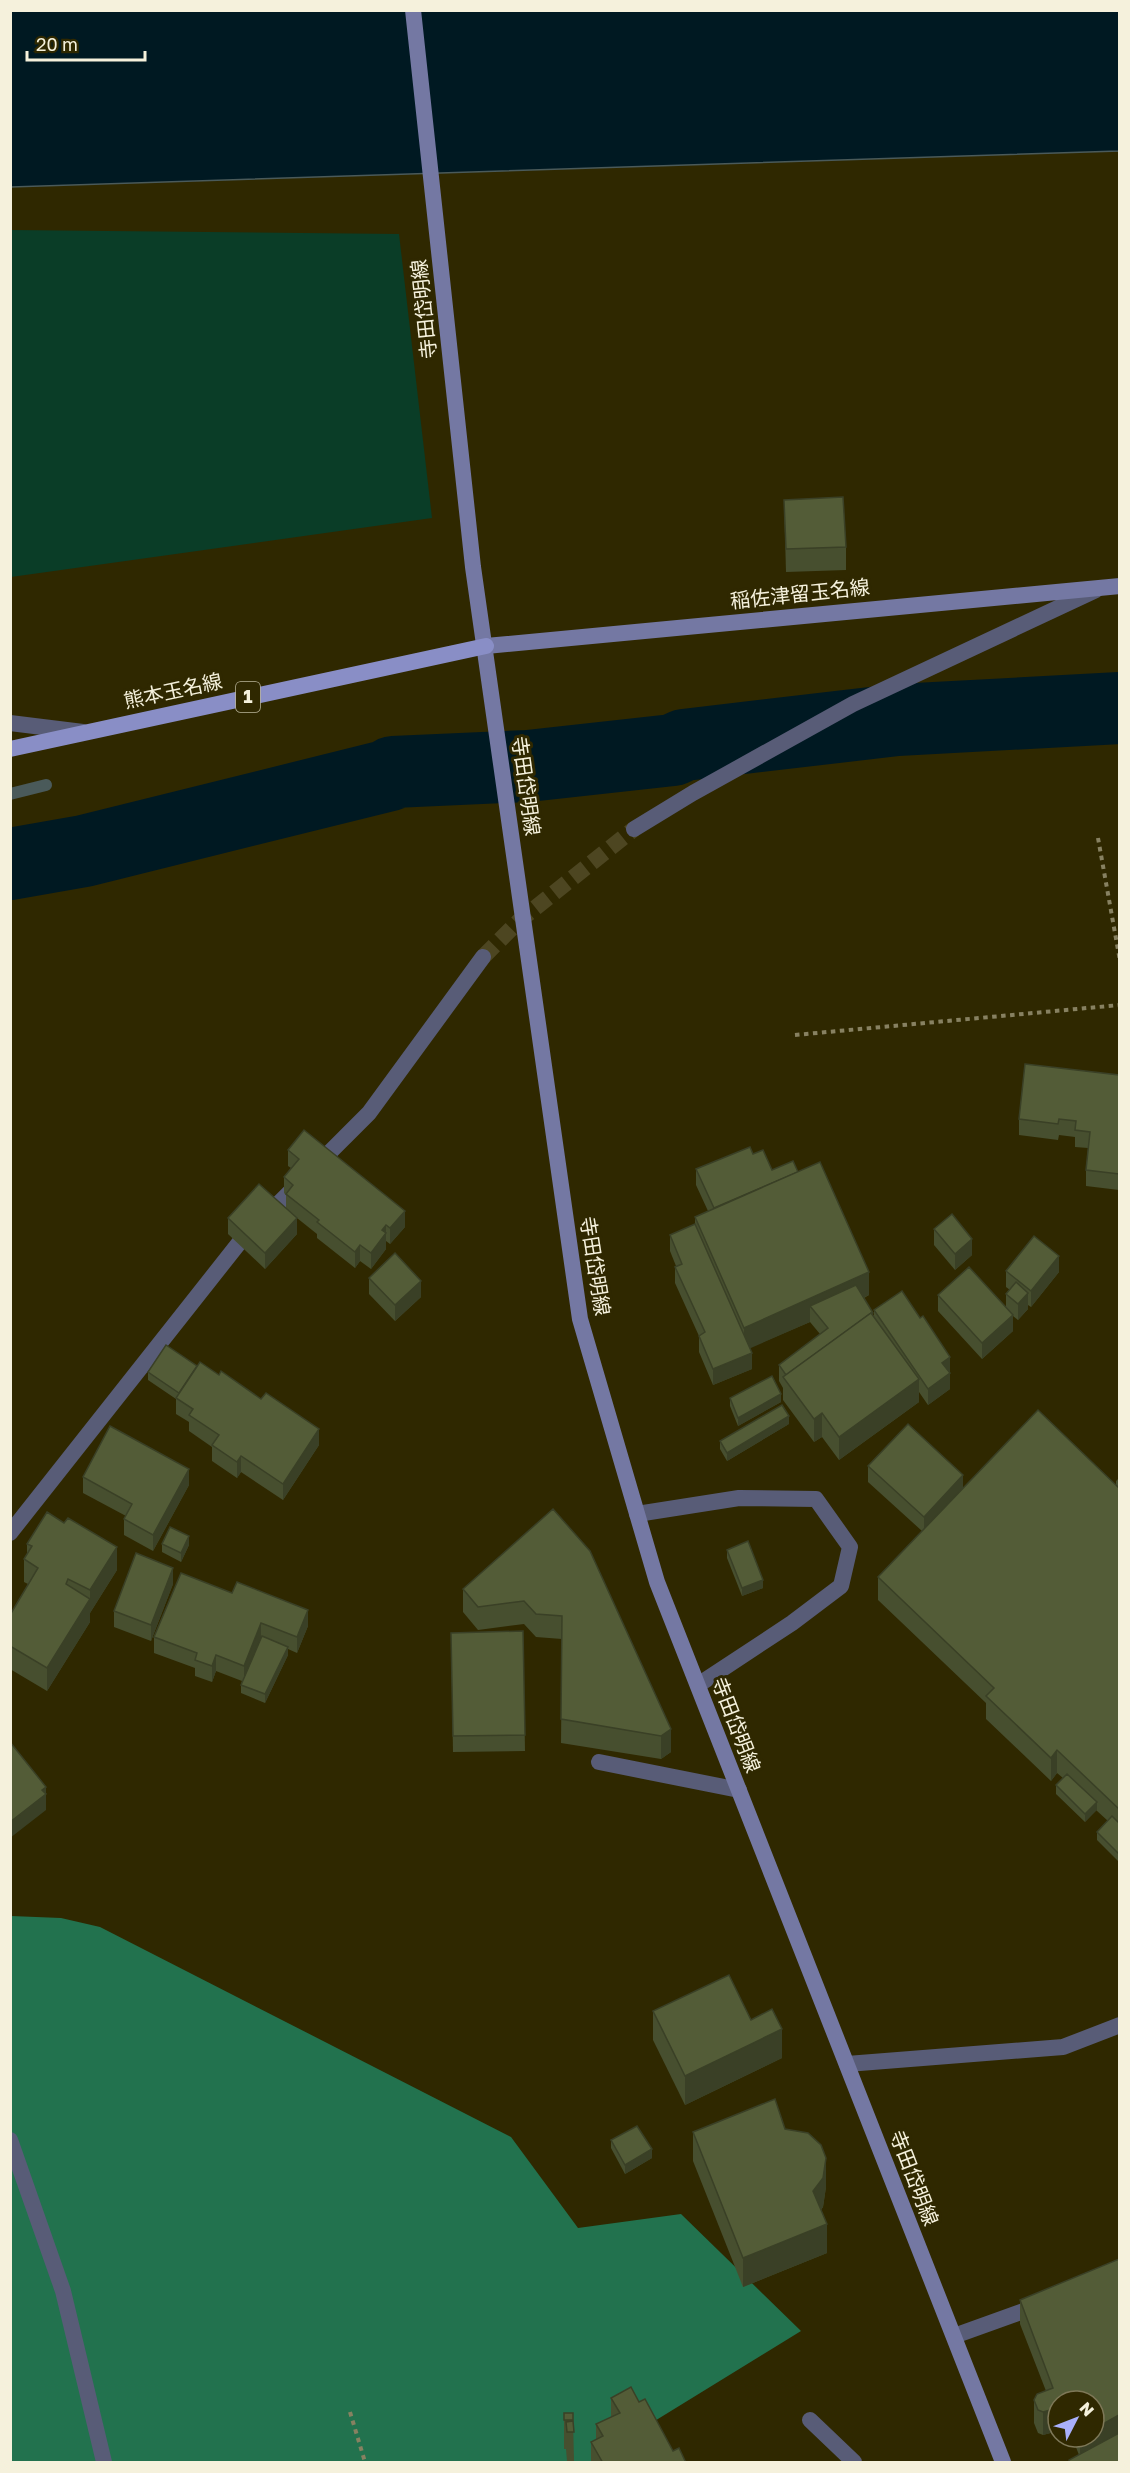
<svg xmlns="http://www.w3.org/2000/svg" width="1130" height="2473" font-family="'Golos Text','Noto Sans JP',sans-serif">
  <rect width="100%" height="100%" fill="#2f2800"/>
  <polygon fill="#0a3d27" points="10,230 399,234 432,518 11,577"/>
  <polygon fill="#22724e" points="11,1916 61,1918 100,1927 511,2137 578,2228 681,2214 801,2331 601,2454 605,2462 11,2462"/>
  <polygon fill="#001922" stroke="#4a5a5a" stroke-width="1.5" points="10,11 1119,11 1119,151 11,187"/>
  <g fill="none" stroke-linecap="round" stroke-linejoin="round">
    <polyline stroke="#4a5a5a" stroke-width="12" points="10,794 46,785"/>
    <polyline stroke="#001922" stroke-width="72" points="10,864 84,851 390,775 393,772 528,766 673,750 684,745 897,720 1120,708"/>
    <polyline stroke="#4d4621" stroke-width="16" stroke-dasharray="16 8" stroke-linecap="butt" points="483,957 519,921 634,829"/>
    <g stroke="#878161" stroke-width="4" stroke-dasharray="4.5 4.5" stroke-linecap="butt">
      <polyline points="1098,838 1120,961"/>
      <polyline points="795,1035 1120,1005"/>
      <polyline points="350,2412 365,2462"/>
    </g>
    <g stroke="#585c77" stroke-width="16">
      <polyline points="10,723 83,732"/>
      <polyline points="634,829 693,793 853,704 1096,590"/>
      <polyline points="637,1514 739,1498 816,1499 850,1547 841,1586 792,1623 698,1685"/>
      <polyline points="10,1533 239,1243 369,1113 483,957"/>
      <polyline points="599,1762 739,1790"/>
      <polyline points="847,2064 1063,2047 1120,2025"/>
      <polyline points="10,2140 63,2291 104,2462"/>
      <polyline points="954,2336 1040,2305"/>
      <polyline points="810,2420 854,2462"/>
    </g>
    <g stroke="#7478a3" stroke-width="16">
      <polyline points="413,10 473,567 580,1319 657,1582 1003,2462"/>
      <polyline points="486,646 1120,586"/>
    </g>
    <polyline stroke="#898ec6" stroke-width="16" points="10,749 486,646"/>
  </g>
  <g fill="#474f2f">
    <polygon points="784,500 846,547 846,570 786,572"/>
    <polygon points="1119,1075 1119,1190 1086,1186 1086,1170 1088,1148 1075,1147 1075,1137 1059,1135 1058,1140 1019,1135 1019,1119"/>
    <polygon points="288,1150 405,1227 390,1244 386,1241 386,1249 371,1269 360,1261 355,1268 317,1238 317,1234 297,1218 297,1234 265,1269 228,1234 228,1218 286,1209 286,1195 284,1193 284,1177 291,1168 288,1166"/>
    <polygon points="753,1154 772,1170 798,1172 869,1295 864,1298 874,1316 874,1310 920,1318 950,1357 950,1389 928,1405 919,1392 919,1402 839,1460 822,1437 814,1442 783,1400 783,1388 779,1381 779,1365 820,1334 810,1322 749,1348 752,1369 713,1385 699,1352 699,1336 675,1283 675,1267 676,1266 670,1251 670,1235 695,1224 695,1217 708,1211 696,1185 696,1169"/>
    <polygon points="934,1229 972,1255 955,1270 934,1245"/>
    <polygon points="1006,1271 1059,1272 1031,1307 1028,1305 1028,1309 1018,1320 1013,1316 1013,1331 982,1359 938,1311 938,1295 1006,1307 1006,1294 1010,1290 1006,1287"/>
    <polygon points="369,1278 421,1297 395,1321 369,1294"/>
    <polygon points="197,1366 219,1375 319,1445 283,1500 241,1472 237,1478 212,1461 212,1447 189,1431 189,1422 176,1414 176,1399 148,1380 148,1372"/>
    <polygon points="730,1398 781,1402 738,1426 730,1406"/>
    <polygon points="789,1424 727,1461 720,1449 720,1441"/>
    <polygon points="868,1466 963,1488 1116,1485 1116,1481 1119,1478 1119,1862 1097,1840 1097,1832 1108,1821 1096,1810 1085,1822 1056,1794 1056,1785 1063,1778 1057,1773 1051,1781 986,1719 986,1703 878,1600 878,1577 922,1531 868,1482"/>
    <polygon points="83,1477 189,1485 153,1551 124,1535 124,1519 126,1516 83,1493"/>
    <polygon points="553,1509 671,1752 661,1759 561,1743 562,1639 536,1637 524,1624 478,1630 463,1612 463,1589"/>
    <polygon points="27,1544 117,1570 90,1613 90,1622 47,1691 10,1669 10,1615 28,1584 24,1582 24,1559 27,1554"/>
    <polygon points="162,1544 189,1545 181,1562 162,1552"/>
    <polygon points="727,1550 763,1588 742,1596 727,1558"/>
    <polygon points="181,1573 308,1626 297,1653 288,1649 288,1655 265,1703 241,1693 241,1685 242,1681 216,1671 212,1682 195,1676 195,1668 154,1653 154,1637"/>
    <polygon points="173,1584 151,1641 114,1627 114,1611"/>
    <polygon points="523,1631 525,1751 453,1752 451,1633"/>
    <polygon points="653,2011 751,2020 782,2058 685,2105 653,2040"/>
    <polygon points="785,2129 826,2187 823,2207 821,2210 827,2253 743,2287 693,2161 693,2132"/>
    <polygon points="611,2140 652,2158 625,2174 611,2148"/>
    <polygon points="1119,2259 1119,2463 1069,2463 1069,2460 1079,2455 1072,2437 1094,2437 1094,2401 1058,2401 1058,2431 1043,2435 1038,2433 1034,2423 1034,2400 1037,2394 1046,2391 1020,2324 1020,2300"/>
    <polygon points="611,2398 639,2402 673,2451 686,2463 591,2463 591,2442 596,2439 596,2424 611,2417"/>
    <polygon points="564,2413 573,2420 574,2461 567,2461 566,2449 564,2449"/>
  </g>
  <g fill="#3a4026">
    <polygon points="405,1211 405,1227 390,1244 390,1228"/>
    <polygon points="297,1218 297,1234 265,1269 265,1253"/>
    <polygon points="386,1225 386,1249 371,1269 371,1253 382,1230"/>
    <polygon points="972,1239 972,1255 955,1270 955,1254"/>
    <polygon points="360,1245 360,1261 355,1268 355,1252"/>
    <polygon points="1059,1256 1059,1272 1031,1307 1031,1291"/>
    <polygon points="869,1272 869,1295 819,1317 810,1306 810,1322 744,1351 744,1328"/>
    <polygon points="421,1281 421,1297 395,1321 395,1305"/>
    <polygon points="1028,1293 1028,1309 1018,1320 1018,1304"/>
    <polygon points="1013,1315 1013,1331 982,1359 982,1343"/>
    <polygon points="752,1353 752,1369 713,1385 713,1369"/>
    <polygon points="950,1357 950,1389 928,1405 928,1389 942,1363"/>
    <polygon points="919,1379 919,1402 839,1460 839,1437"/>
    <polygon points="781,1394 781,1402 738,1426 738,1418"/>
    <polygon points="822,1413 822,1437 814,1442 814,1419"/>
    <polygon points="789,1416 789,1424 727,1461 727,1453"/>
    <polygon points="319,1429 319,1445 283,1500 283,1484"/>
    <polygon points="241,1456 241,1472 237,1478 237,1462"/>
    <polygon points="189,1469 189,1485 153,1551 153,1535"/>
    <polygon points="963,1475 963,1491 924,1533 924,1517"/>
    <polygon points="189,1536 189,1545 181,1562 181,1553"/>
    <polygon points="117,1547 117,1570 90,1613 90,1622 47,1691 47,1668 90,1599 90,1590"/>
    <polygon points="173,1568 173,1584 151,1641 151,1625"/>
    <polygon points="763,1580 763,1588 742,1596 742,1588"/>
    <polygon points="308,1610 308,1626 297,1653 297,1637"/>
    <polygon points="261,1623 261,1639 244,1682 244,1666"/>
    <polygon points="288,1647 288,1655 265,1703 265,1694"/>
    <polygon points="216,1655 216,1671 212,1682 212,1666"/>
    <polygon points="671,1729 671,1752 661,1759 661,1736"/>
    <polygon points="1057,1750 1057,1773 1051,1781 1051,1758"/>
    <polygon points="46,1787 46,1810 10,1838 10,1822"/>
    <polygon points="1097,1802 1097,1810 1085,1822 1085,1814"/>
    <polygon points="782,2029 782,2058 685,2105 685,2076"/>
    <polygon points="652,2149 652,2158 625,2174 625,2165"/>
    <polygon points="826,2158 826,2187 823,2207 813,2220 813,2191"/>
    <polygon points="827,2224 827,2253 743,2287 743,2258"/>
    <polygon points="1058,2408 1058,2431 1043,2435 1043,2412"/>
    <polygon points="1119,2415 1119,2438 1080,2459 1080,2437 1094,2437 1094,2429"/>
  </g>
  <g fill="#535c37" stroke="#3a4026" stroke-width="1.5">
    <polygon points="843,497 846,547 786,549 784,500"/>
    <polygon points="1025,1064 1119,1075 1119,1174 1086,1170 1090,1132 1075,1130 1076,1121 1059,1119 1058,1124 1019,1119"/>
    <polygon points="304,1130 405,1211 390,1228 386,1225 382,1230 386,1233 371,1253 360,1245 355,1252 317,1222 319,1220 286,1194 293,1185 284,1177 299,1159 288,1150"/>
    <polygon points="750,1147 753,1154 763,1150 772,1170 793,1161 798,1172 714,1208 696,1169"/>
    <polygon points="820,1162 869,1272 744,1328 695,1217"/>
    <polygon points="259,1184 297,1218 265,1253 228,1218"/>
    <polygon points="952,1214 972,1239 955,1254 934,1229"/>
    <polygon points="695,1224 752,1353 713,1369 699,1336 705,1332 675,1267 682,1264 670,1235"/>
    <polygon points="1034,1236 1059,1256 1031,1291 1006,1271"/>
    <polygon points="395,1253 421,1281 395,1305 369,1278"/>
    <polygon points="969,1267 1013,1315 982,1343 938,1295"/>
    <polygon points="1016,1282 1028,1293 1018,1304 1006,1294"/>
    <polygon points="856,1285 873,1313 872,1314 871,1313 786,1375 779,1365 828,1328 810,1306"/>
    <polygon points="902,1291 920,1318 923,1316 950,1357 942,1363 950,1373 928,1389 874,1310"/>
    <polygon points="871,1313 919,1379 839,1437 822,1413 814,1419 783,1377"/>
    <polygon points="166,1345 197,1366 179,1393 148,1372"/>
    <polygon points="200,1362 219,1375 221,1371 261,1399 266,1393 319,1429 283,1484 241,1456 237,1462 212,1445 219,1435 189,1415 193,1409 176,1398"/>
    <polygon points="772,1376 781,1394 738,1418 730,1398"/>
    <polygon points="782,1405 789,1416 727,1453 720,1441"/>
    <polygon points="1038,1410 1119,1488 1119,1809 1057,1750 1051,1758 986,1696 994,1688 878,1577"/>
    <polygon points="908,1424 963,1475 924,1517 868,1466"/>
    <polygon points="110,1426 189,1469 153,1535 124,1519 132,1504 83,1477"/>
    <polygon points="553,1509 590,1551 671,1729 661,1736 561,1719 562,1616 536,1614 524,1601 478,1607 463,1589"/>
    <polygon points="47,1512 64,1523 68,1518 117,1547 90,1590 68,1579 66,1584 90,1599 47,1668 10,1646 10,1615 38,1568 24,1559 32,1546 27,1544"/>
    <polygon points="170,1527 189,1536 181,1553 162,1544"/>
    <polygon points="748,1541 763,1580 742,1588 727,1550"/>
    <polygon points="136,1553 173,1568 151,1625 114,1611"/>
    <polygon points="181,1573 232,1593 237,1582 308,1610 297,1637 261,1623 244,1666 216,1655 212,1666 195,1660 197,1653 154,1637"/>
    <polygon points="523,1631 525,1735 453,1736 451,1633"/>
    <polygon points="262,1636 288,1647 265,1694 241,1685"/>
    <polygon points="10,1742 46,1787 42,1790 46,1794 10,1822"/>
    <polygon points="1067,1774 1097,1802 1085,1814 1056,1785"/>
    <polygon points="1112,1816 1119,1823 1119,1854 1097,1832"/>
    <polygon points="729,1975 751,2020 772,2009 782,2029 685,2076 653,2011"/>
    <polygon points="775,2099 785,2129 808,2133 821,2145 826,2158 823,2178 813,2191 827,2224 743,2258 693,2132"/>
    <polygon points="637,2126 652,2149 625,2165 611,2140"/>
    <polygon points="1119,2259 1119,2415 1094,2429 1094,2401 1058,2401 1058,2408 1043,2412 1038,2410 1034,2400 1037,2394 1053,2388 1020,2300"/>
    <polygon points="631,2387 639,2402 645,2399 673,2451 679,2448 686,2463 603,2463 591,2442 603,2436 596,2424 620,2413 611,2398"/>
    <rect x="564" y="2413" width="9" height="7"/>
    <polygon points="573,2421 574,2432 567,2432 566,2422"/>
    <polygon points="1119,2433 1119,2463 1070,2463 1069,2460"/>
  </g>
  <g text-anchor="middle" stroke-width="6" stroke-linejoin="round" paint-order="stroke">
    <rect fill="#2f2800" stroke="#bab59a" stroke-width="1.5" x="236" y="682" width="24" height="30" rx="4.5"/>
    <g font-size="18" font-weight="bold" fill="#f5f1dc">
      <text x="248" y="703">1</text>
    </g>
    <g font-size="20" fill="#f5f1dc" stroke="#2f2800">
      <text transform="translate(424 309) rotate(-96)" y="7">寺田岱明線</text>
      <text transform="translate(800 594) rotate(-6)" y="7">稲佐津留玉名線</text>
      <text transform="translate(173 691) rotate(-12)" y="7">熊本玉名線</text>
      <text transform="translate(526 786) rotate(82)" y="7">寺田岱明線</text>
      <text transform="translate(595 1266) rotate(81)" y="7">寺田岱明線</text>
      <text transform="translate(736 1725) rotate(69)" y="7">寺田岱明線</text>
      <text transform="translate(914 2178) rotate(69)" y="7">寺田岱明線</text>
    </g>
  </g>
  <rect width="1130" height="2473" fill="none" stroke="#f5f1dc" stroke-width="24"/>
  <g transform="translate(1076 2419) rotate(48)"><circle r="28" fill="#2f2800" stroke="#7e7858" stroke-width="1.5"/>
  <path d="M0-4.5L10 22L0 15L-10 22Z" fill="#a9b0fc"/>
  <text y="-9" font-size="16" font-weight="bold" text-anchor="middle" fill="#f5f1dc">N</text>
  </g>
  <path d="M27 51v9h118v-9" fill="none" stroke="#f5f1dc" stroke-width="3"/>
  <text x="36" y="51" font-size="18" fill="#f5f1dc" stroke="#2f2800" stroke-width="4.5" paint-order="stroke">20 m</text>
</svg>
